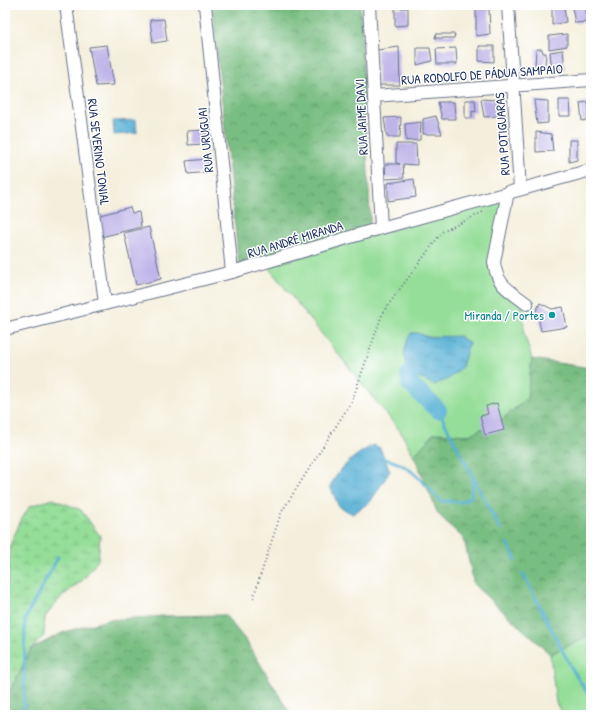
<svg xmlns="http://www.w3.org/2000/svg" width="596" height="720" font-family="'Patrick Hand',sans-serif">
  <defs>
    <pattern id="forest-crowns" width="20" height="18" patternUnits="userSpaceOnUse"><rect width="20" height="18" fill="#78bd81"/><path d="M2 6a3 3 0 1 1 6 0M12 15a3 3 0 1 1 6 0" fill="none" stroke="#629a6d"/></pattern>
    <pattern id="wetland-marsh" width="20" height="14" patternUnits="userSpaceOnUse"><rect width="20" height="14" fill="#95de99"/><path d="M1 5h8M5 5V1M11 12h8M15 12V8" fill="none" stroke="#80bf86"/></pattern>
    <pattern id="water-ripples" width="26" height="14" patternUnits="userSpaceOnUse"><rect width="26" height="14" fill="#58b1d5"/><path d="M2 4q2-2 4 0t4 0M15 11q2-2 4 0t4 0" fill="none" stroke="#4890b0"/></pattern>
  </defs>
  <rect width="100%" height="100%" fill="#fff"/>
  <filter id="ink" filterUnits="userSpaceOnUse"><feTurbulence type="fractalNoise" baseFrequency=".025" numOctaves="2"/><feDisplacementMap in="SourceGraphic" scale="8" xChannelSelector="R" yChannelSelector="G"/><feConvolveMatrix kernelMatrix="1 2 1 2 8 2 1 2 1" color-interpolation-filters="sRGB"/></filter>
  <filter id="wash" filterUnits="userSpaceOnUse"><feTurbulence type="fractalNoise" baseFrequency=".012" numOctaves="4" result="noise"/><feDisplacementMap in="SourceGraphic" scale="16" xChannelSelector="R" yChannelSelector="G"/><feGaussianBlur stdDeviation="0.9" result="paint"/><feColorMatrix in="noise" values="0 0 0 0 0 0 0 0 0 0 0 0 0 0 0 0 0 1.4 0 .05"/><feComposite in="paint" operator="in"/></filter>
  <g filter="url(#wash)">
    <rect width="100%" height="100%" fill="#f4efdc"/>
    <g fill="#95de99" stroke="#58867c">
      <polygon points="504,196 490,253 496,286 523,305 524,333 532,359 527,399 501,420 469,435 434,433 414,456 400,431 268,267"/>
      <polygon points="591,635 591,715 563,715 556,703 550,654"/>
    </g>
    <g fill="url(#forest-crowns)" stroke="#4a7670">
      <polygon points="212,5 360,5 371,235 240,275"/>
      <polygon points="532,359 584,367 591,370 591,635 550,654 474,585 464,539 438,514 414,456 434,433 469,435 501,420 527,399"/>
      <polygon points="225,615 247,642 291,715 5,715 7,696 31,649 64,632 108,620 164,616"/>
    </g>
    <polygon fill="url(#wetland-marsh)" stroke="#58867c" points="53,499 81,510 100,536 98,560 83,580 61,597 45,617 44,636 31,649 7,696 6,594 11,543 21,520 30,506"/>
    <g fill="url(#water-ripples)" stroke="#3a709a">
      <polygon points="136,120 137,133 114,135 113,121"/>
      <path d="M411 333H417L428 337 459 336 469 343 462 367 448 379 434 385 411 373 409 375C402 359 403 348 411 333Z"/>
      <path d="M373 445 380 448 390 471 371 501 353 514 339 507 330 486C342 465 352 457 373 445Z"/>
    </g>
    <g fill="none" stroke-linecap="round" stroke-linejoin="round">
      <g stroke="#58b1d5" stroke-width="3">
        <polyline points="438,410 500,529"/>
        <path d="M384 459C410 463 423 483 441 501L461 502 471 497 473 477"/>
        <polyline points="507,543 516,560"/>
        <polyline points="523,574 571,667 591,699"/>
        <polyline points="24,715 25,619 58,557"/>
      </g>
      <polyline stroke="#58b1d5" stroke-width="18" points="409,375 410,384 438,410"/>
    </g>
    <g id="blocks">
      <g fill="#beb4e8">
        <polygon points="585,5 588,22 575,23 572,7"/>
        <polygon points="564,7 566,22 552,25 552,8"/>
        <polygon points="395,8 408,8 408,25 395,26"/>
        <polygon points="476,9 489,9 490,34 476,36"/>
        <polygon points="164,19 167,41 153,43 150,20"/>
        <polygon points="436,34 455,34 454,38 435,38"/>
        <polygon points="567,34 567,46 549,49 549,36"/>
        <polygon points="107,45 114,85 96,86 89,47"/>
        <polygon points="479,46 494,46 494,62 479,61"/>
        <polygon points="399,47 400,85 378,85 377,50"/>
        <polygon points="417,48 430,48 432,61 417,65"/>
        <polygon points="456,48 457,64 437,64 436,49"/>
        <polygon points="536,49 542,49 543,53 546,53 545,65 535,66"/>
        <polygon points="563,50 565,69 552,70 550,52"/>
        <polygon points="481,99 497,100 498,116 484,117"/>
        <polygon points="465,100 475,100 476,112 472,111 472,118 465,118"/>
        <polygon points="534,100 548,101 548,123 537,124"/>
        <polygon points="559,100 570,100 571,116 559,116"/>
        <polygon points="438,102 454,102 455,119 442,119"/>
        <polygon points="588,102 591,119 582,121 580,103"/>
        <polygon points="436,116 442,134 423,134 423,119"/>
        <polygon points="401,117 400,137 387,137 384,118"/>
        <polygon points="421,122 420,140 406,141 405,124"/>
        <polygon points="205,130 205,144 188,145 187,131"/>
        <polygon points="536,132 551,134 553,151 536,152"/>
        <polygon points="569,140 577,140 577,160 569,162"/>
        <polygon points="396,144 416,144 417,165 403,164 404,178 385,179 386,164 400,164 396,163"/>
        <polygon points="207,159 208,172 188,174 186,161"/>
        <polygon points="414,179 416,197 388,201 388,183"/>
        <polygon points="130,207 132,213 139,212 141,227 101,237 100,215"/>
        <polygon points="149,227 161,279 136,285 124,233"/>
        <polygon points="540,303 552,309 563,307 567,327 541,331 539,321 542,318 536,311"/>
        <polygon points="497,403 504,430 485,435 480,416 488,414 486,406"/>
      </g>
    </g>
  </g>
  <g filter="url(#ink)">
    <use href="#blocks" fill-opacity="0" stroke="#67728a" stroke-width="1"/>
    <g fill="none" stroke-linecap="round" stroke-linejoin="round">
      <defs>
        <g id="minor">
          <polyline points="66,5 105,303"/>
          <polyline points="205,5 232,272"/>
          <polyline points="369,5 381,228"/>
          <polyline points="508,5 520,189"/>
          <polyline points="374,96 591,80"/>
          <path d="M508 192 494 262C497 286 509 290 527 304"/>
          <polyline points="5,329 232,272 381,228 591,170"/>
        </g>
      </defs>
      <use href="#minor" stroke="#67728a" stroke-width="14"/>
      <polyline stroke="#67728a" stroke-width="2" stroke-dasharray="1 3" stroke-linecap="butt" points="253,598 281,513 352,401 383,312 442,232 485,211"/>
      <use href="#minor" stroke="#fff" stroke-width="12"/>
    </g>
  </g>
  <circle fill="#0f9aa8" stroke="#fff" stroke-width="1.5" cx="552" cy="315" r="4"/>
  <g text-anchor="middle" stroke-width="3" stroke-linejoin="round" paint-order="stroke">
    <g font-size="13" fill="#1b2f5e" stroke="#fff">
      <text transform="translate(482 74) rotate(-4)" y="5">RUA RODOLFO DE PÁDUA SAMPAIO</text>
      <text transform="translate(361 117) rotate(-93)" y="5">RUA JAIME DAVI</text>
      <text transform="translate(502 134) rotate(-94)" y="5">RUA POTIGUARAS</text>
      <text transform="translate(205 140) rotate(-96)" y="5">RUA URUGUAI</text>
      <text transform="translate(99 152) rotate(83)" y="5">RUA SEVERINO TONIAL</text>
      <text transform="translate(295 239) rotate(-17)" y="5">RUA ANDRÉ MIRANDA</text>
    </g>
    <g font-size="13" fill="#0d838f" stroke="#fff" text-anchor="end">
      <text x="544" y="320">Miranda / Portes</text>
    </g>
  </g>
  <rect width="596" height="720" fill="none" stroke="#fff" stroke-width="20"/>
</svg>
